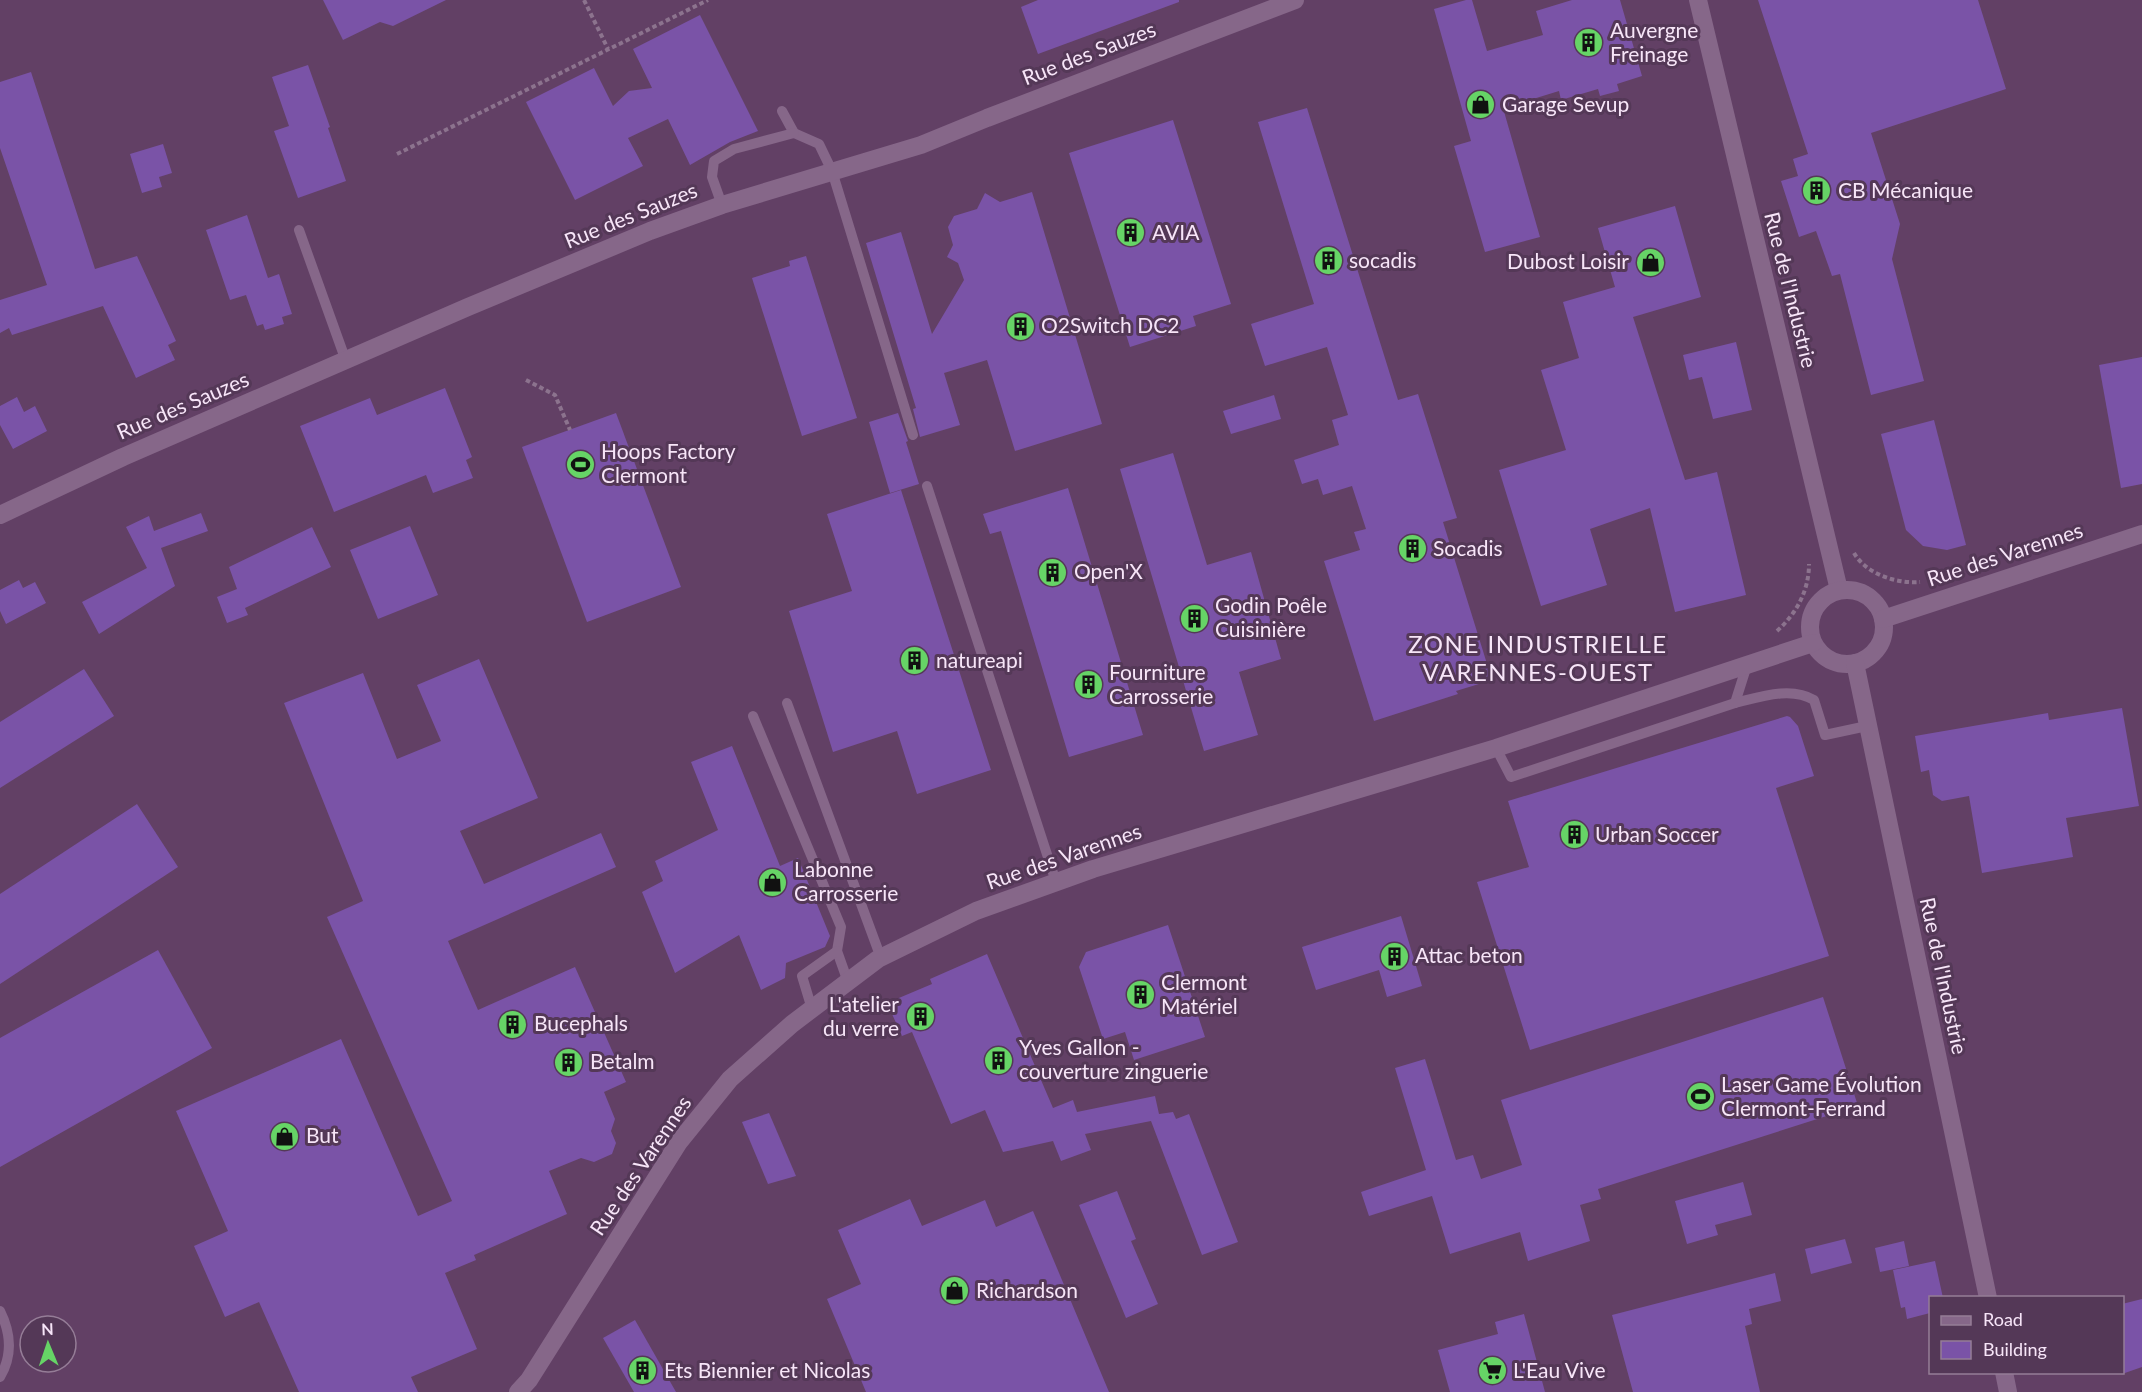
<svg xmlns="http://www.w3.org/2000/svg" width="2142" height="1392" font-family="Lato,sans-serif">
  <rect width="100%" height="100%" fill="#543857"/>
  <path fill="#624065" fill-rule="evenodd" d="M0 0H2142V1392H0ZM1930 1298H2122V1372H1930ZM30 1326H66V1362H30Z"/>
  <g fill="#7a53a7">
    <polygon points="323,0 446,0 393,26 380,22 343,40"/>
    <polygon points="1038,0 1179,0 1179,2 1038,54 1021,7"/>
    <polygon points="1466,0 1472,0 1487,51 1543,35 1536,11 1572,0 1620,0 1642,76 1617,84 1619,91 1600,96 1598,89 1561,100 1559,91 1503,108 1540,237 1485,252 1454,146 1471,141 1434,9"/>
    <polygon points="1758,0 1978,0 2006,89 1871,133 1900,224 1892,259 1924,381 1871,395 1840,274 1832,276 1816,231 1799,237 1781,181 1798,176 1793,159 1808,154"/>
    <polygon points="700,15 758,131 730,142 690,165 668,119 628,138 643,166 575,200 526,102 594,68 613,106 629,91 652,88 633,49"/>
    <polygon points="308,65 330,127 328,128 346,181 298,198 274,131 289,126 272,77"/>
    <polygon points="31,72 95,269 137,256 176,341 168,345 175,360 136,378 103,306 12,335 9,328 0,333 0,300 47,285 0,148 0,82"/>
    <polygon points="1307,108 1398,400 1418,394 1457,518 1443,522 1492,680 1456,691 1458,694 1374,721 1324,561 1360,550 1354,532 1366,529 1352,486 1323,495 1318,479 1302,484 1294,460 1339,445 1332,420 1348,415 1327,347 1265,366 1251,324 1314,304 1258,122"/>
    <polygon points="1173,120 1231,304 1193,316 1196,326 1130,347 1069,153"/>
    <polygon points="163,144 172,173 159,177 162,187 142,193 130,154"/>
    <polygon points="1032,192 1102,424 1015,451 987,360 944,373 960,425 920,437 913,409 916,408 866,243 901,232 932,334 964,280 958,263 947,257 953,245 948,227 954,216 977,209 985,193 1000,202"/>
    <polygon points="1675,206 1701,297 1633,317 1685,480 1717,472 1746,595 1675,612 1650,508 1590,529 1607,585 1541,606 1499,470 1566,450 1541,370 1579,358 1563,302 1615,287 1598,228"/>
    <polygon points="247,215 268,278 279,274 292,314 282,317 284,324 265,330 263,324 257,326 246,295 230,300 206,230"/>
    <polygon points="806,256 857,418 802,436 752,278 790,266 789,261"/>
    <polygon points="1736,342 1752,410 1713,419 1702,377 1689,380 1683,355"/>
    <polygon points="2142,357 2142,484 2121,488 2099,365"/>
    <polygon points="445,388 472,457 466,460 473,478 433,493 426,475 334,512 300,426 370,398 377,415"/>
    <polygon points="1274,395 1281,419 1231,434 1223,411"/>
    <polygon points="17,397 24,412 35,406 47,431 13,449 0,425 0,406"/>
    <polygon points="616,413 681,587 587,622 522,447"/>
    <polygon points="898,413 908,441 906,442 919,484 890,493 869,422"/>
    <polygon points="1934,420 1966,545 1947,550 1923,546 1906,530 1881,434"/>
    <polygon points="1173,453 1207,565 1251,552 1281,659 1239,672 1258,735 1204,751 1120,469"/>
    <polygon points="1068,488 1143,735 1069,757 1001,531 990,534 983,514"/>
    <polygon points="901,490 991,770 917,794 897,731 833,752 789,611 852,591 827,514"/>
    <polygon points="201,513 208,531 161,548 175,586 99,634 82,602 147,568 126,527 149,516 154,531"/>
    <polygon points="410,526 438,595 378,619 350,550"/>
    <polygon points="312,527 331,567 245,608 248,615 227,623 217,597 237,589 229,567"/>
    <polygon points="19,580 23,588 35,582 46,603 6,624 0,611 0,590"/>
    <polygon points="479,659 538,798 460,831 484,884 601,833 616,867 448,941 478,1010 575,967 626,1082 604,1092 615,1119 611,1131 616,1143 612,1154 594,1162 581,1158 549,1171 567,1214 474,1255 476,1260 445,1273 477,1349 411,1377 418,1392 299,1392 259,1302 225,1317 194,1246 228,1231 176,1111 341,1039 418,1216 452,1201 327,917 363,901 284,703 363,673 397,759 441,741 417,685"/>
    <polygon points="84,669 114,716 0,788 0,722"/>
    <polygon points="2122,708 2139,806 2066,818 2073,857 1982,873 1969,796 1942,801 1933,795 1929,770 1921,772 1915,736 2048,713 2049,720"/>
    <polygon points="1787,716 1790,717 1798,726 1814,776 1776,788 1829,956 1530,1050 1477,882 1529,867 1508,801"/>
    <polygon points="732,746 780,866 798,858 830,936 825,947 786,963 785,978 761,990 739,935 675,973 642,892 663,881 655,861 718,830 691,762"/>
    <polygon points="137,804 178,867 0,984 0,894"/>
    <polygon points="1401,916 1422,986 1387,997 1379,970 1316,990 1302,947"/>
    <polygon points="1168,925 1205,1037 1134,1060 1125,1032 1103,1039 1079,967 1086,952"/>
    <polygon points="158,950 212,1048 0,1167 0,1038"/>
    <polygon points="987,954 1053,1108 1073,1100 1077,1112 1155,1096 1159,1114 1173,1112 1176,1119 1189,1114 1238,1242 1202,1255 1151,1121 1085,1134 1091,1150 1061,1161 1053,1141 1003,1152 985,1110 951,1124 912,1032 902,1036 887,1003 932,984 930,979"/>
    <polygon points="1823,997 1858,1106 1598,1189 1601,1199 1580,1205 1590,1241 1528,1261 1520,1232 1450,1254 1432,1196 1369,1216 1361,1192 1426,1170 1395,1068 1425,1059 1456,1160 1473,1155 1481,1179 1522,1165 1501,1100"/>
    <polygon points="769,1113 796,1176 768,1184 742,1122"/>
    <polygon points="1743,1182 1752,1215 1715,1225 1718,1235 1687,1244 1675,1201"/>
    <polygon points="1117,1191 1136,1239 1131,1241 1158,1304 1126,1318 1079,1205"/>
    <polygon points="910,1199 922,1226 985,1200 996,1227 1033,1211 1109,1392 866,1392 827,1299 861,1284 838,1230"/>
    <polygon points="1845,1239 1852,1263 1811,1274 1805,1249"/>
    <polygon points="1904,1241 1909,1266 1880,1272 1875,1248"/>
    <polygon points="1935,1261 1943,1298 1930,1298 1930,1313 1907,1319 1905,1307 1901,1308 1893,1270"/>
    <polygon points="1775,1273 1781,1301 1749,1309 1752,1324 1745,1326 1760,1392 1633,1392 1612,1315"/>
    <polygon points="2142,1299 2142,1367 2122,1374 2122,1304"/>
    <polygon points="1524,1314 1545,1392 1450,1392 1438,1350 1498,1334 1495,1322"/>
    <polygon points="635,1320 676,1392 634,1392 603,1338"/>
  </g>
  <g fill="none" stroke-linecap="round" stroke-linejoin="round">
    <g stroke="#8c738e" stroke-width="4" stroke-dasharray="4.5 3" stroke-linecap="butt">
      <polyline points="584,0 608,49"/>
      <polyline points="397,154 708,0"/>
      <polyline points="526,380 555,395 570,430"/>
      <path d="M1854 553C1866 574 1897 584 1920 582"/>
      <path d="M1777 631C1796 614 1809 591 1809 564"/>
    </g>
    <g stroke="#866789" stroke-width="10">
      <polyline points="782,111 794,133 819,144 832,171 913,435"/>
      <polyline points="722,205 712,177 714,161 734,149 794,133"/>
      <polyline points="299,230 346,361"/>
      <polyline points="927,486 1056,882"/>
      <polyline points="787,703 881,958"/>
      <polyline points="1735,703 1747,665"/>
      <polyline points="753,716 841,927 837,951 848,982"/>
      <path d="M1496 748 1511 777 1735 703C1760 697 1791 686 1814 700L1825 735 1867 726"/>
      <polyline points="812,1009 802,976 837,951"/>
      <path d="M0 1311C11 1333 13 1355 0 1377"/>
    </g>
    <g stroke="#866789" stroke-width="18">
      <polyline points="1698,0 1839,590"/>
      <polyline points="0,515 123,457 468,307 650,231 722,205 921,145 987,118 1295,0"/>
      <circle cx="1847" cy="627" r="37"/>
      <polyline points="1883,619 2142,534"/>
      <polyline points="1855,663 1988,1298"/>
      <polyline points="2004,1372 2008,1392"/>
      <polyline points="518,1392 529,1380 679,1142 730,1079 792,1024 878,959 976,911 1093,869 1496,748 1813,643"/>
    </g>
  </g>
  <defs>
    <symbol id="building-disc" viewBox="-11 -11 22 22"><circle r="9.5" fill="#66d466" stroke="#543857"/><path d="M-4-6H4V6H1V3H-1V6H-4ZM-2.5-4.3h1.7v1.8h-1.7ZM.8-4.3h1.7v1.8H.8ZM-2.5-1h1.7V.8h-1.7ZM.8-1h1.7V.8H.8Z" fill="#111"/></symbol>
    <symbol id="shop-disc" viewBox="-11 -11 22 22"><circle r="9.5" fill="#66d466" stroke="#543857"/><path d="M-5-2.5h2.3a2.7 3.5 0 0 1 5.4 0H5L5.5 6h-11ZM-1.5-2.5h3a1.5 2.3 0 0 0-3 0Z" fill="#111"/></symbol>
    <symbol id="stadium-disc" viewBox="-11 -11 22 22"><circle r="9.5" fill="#66d466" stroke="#543857"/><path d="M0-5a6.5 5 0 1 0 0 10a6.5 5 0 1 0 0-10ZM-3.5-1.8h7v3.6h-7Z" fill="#111"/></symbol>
    <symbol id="supermarket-disc" viewBox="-11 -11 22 22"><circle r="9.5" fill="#66d466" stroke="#543857"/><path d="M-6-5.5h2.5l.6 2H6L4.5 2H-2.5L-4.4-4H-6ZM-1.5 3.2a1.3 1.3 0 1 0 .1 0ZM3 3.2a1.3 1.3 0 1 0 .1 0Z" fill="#111"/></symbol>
  </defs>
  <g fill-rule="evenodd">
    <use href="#building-disc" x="1572" y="26" width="33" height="33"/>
    <use href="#shop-disc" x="1464" y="88" width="33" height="33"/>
    <use href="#building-disc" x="1800" y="174" width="33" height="33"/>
    <use href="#building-disc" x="1114" y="216" width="33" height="33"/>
    <use href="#building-disc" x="1312" y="244" width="33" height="33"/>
    <use href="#shop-disc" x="1634" y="246" width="33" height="33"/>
    <use href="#building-disc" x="1004" y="310" width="33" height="33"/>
    <use href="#stadium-disc" x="564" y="448" width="33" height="33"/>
    <use href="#building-disc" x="1396" y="532" width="33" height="33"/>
    <use href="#building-disc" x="1036" y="556" width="33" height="33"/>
    <use href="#building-disc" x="1178" y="602" width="33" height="33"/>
    <use href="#building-disc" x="898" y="644" width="33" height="33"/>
    <use href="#building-disc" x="1072" y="668" width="33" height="33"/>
    <use href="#building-disc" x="1558" y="818" width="33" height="33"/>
    <use href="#shop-disc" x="756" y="866" width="33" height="33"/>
    <use href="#building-disc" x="1378" y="940" width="33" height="33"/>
    <use href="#building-disc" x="1124" y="978" width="33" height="33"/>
    <use href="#building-disc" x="904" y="1000" width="33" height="33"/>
    <use href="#building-disc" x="496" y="1008" width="33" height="33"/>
    <use href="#building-disc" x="982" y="1044" width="33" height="33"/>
    <use href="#building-disc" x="552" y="1046" width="33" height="33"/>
    <use href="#stadium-disc" x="1684" y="1080" width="33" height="33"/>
    <use href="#shop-disc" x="268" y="1120" width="33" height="33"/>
    <use href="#shop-disc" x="938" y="1274" width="33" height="33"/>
    <use href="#building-disc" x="626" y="1354" width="33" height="33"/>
    <use href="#supermarket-disc" x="1476" y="1354" width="33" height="33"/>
  </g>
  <g text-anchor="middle" stroke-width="6" stroke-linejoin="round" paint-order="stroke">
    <g font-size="21" fill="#f7e5f8" stroke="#543857" text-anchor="start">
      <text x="1610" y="38">Auvergne<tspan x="1610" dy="24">Freinage</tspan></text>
      <text x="1502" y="112">Garage Sevup</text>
      <text x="1838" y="198">CB Mécanique</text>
      <text x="1152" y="240">AVIA</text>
      <text x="1349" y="268">socadis</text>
      <text x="1629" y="269" text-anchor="end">Dubost Loisir</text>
      <text x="1041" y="333">O2Switch DC2</text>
      <text x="601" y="459">Hoops Factory<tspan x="601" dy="24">Clermont</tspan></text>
      <text x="1433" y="556">Socadis</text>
      <text x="1074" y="579">Open'X</text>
      <text x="1215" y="613">Godin Poêle<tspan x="1215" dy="24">Cuisinière</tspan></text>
      <text x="936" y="668">natureapi</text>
      <text x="1109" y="680">Fourniture<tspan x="1109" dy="24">Carrosserie</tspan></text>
      <text x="1595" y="842">Urban Soccer</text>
      <text x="794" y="877">Labonne<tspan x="794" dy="24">Carrosserie</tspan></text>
      <text x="1415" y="963">Attac beton</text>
      <text x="1161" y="990">Clermont<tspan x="1161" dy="24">Matériel</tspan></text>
      <text x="899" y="1012" text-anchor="end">L'atelier<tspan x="899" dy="24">du verre</tspan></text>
      <text x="534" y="1031">Bucephals</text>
      <text x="1019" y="1055">Yves Gallon -<tspan x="1019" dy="24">couverture zinguerie</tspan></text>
      <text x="590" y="1069">Betalm</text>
      <text x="1721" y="1092">Laser Game Évolution<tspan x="1721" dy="24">Clermont-Ferrand</tspan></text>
      <text x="306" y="1143">But</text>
      <text x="976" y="1298">Richardson</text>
      <text x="664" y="1378">Ets Biennier et Nicolas</text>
      <text x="1513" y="1378">L'Eau Vive</text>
    </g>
    <g font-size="21" fill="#f7e5f8" stroke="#543857">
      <text transform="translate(1089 54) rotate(-21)" y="7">Rue des Sauzes</text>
      <text transform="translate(631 216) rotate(-22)" y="7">Rue des Sauzes</text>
      <text transform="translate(1790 290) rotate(76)" y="7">Rue de l'Industrie</text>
      <text transform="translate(183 406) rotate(-23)" y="7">Rue des Sauzes</text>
      <text transform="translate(2005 555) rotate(-18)" y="7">Rue des Varennes</text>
      <text transform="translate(1064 857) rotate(-19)" y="7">Rue des Varennes</text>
      <text transform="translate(1943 976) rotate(78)" y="7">Rue de l'Industrie</text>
      <text transform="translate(641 1166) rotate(-56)" y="7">Rue des Varennes</text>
    </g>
    <g font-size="24" letter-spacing="1.5" fill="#f7e5f8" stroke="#543857">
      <text x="1538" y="653">ZONE INDUSTRIELLE<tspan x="1538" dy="28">VARENNES-OUEST</tspan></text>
    </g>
  </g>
  <rect x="1929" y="1296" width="195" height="78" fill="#543857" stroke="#957d97" stroke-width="1.5"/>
  <rect x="1941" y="1316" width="30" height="9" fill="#866789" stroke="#957d97" stroke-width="1.5"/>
  <text x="1983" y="1326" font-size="18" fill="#f7e5f8">Road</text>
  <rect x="1941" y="1341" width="30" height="18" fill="#7a53a7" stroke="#957d97" stroke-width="1.5"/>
  <text x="1983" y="1356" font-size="18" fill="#f7e5f8">Building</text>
  <g transform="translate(48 1344) rotate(358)"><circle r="28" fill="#543857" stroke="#957d97" stroke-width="1.5"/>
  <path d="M0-4.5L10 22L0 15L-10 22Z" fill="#66d466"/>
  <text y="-9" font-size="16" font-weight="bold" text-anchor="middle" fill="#f7e5f8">N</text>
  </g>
</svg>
